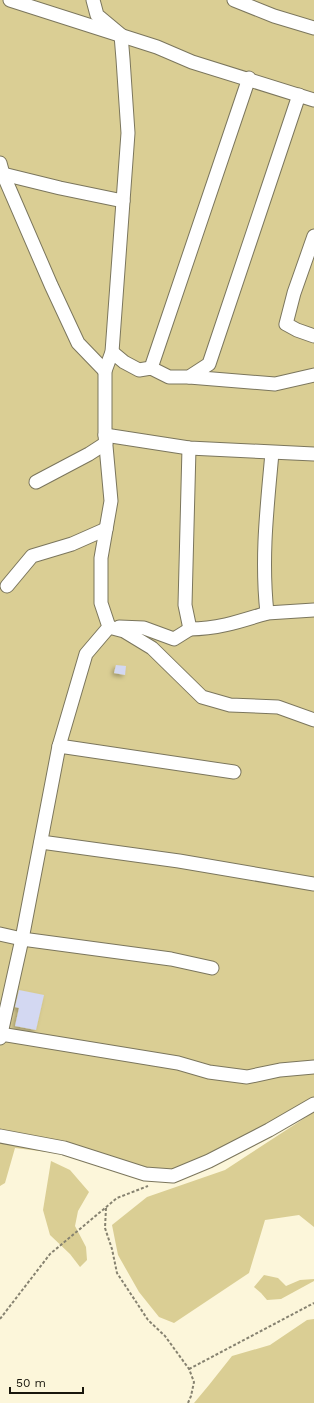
<svg xmlns="http://www.w3.org/2000/svg" width="314" height="1403" font-family="'Work Sans',sans-serif">
  <defs>
    <filter id="shadow"><feDropShadow dx="-2.5" dy="2.5" stdDeviation="2" flood-color="#0004"/></filter>
  </defs>
  <rect width="100%" height="100%" fill="#fcf6da"/>
  <g fill="#dace94">
    <polygon points="0,0 314,0 314,1109 174,1182 72,1155 15,1148 5,1183 0,1186"/>
    <polygon points="314,1112 314,1227 299,1215 265,1220 249,1273 174,1323 159,1317 139,1292 118,1255 112,1225 147,1197 225,1170"/>
    <polygon points="51,1161 70,1170 89,1192 78,1211 75,1226 86,1247 87,1260 80,1267 70,1254 50,1235 43,1210"/>
    <polygon points="264,1275 278,1278 286,1286 300,1280 314,1279 314,1281 281,1299 267,1300 261,1293 254,1287"/>
    <polygon points="314,1319 314,1403 194,1403 209,1385 232,1356 270,1345 307,1320"/>
  </g>
  <g fill="#d3d8f2" filter="url(#shadow)">
    <polygon points="116,665 126,666 125,675 114,673"/>
    <polygon points="19,990 44,995 36,1030 15,1026 19,1008 15,1007"/>
  </g>
  <g fill="none" stroke-linecap="round" stroke-linejoin="round">
    <defs>
      <g id="minor">
        <polyline points="10,0 157,47 192,62 314,100"/>
        <polyline points="234,0 274,16 314,28"/>
        <polyline points="0,163 3,174 51,285 78,343 105,371"/>
        <polyline points="3,174 60,188 123,201"/>
        <polyline points="314,236 294,293 286,324 297,330 314,336"/>
        <polyline points="112,352 124,362 139,370 151,368 169,377 189,377 209,364 299,95"/>
        <polyline points="151,368 249,78"/>
        <polyline points="189,377 275,384 314,375"/>
        <polyline points="105,435 189,448 314,454"/>
        <path d="M189 448 185 605 190 629C218 629 241 621 267 613"/>
        <path d="M272 453C267 508 261 558 267 613L314 610"/>
        <polyline points="36,482 89,454 106,443"/>
        <polyline points="7,586 32,556 72,544 106,529"/>
        <polyline points="109,627 124,631 152,648 202,697 230,705 278,707 314,720"/>
        <polyline points="119,627 144,628 174,639 190,629"/>
        <polyline points="59,746 234,772"/>
        <polyline points="41,842 179,861 314,884"/>
        <polyline points="0,934 22,939 171,959 212,968"/>
        <polyline points="0,1034 178,1063 209,1072 247,1077 280,1070 314,1067"/>
        <polyline points="0,1038 22,939 59,746 86,654 109,627 101,603 101,558 111,501 105,435 105,371 112,352 128,133 123,59 121,35 97,15 93,0"/>
        <polyline points="0,1136 64,1148 145,1174 173,1176 209,1161 269,1130 314,1104"/>
      </g>
    </defs>
    <use href="#minor" stroke="#7b765d" stroke-width="15"/>
    <g stroke="#868270" stroke-width="2" stroke-dasharray="3 2" stroke-linecap="butt">
      <polyline points="106,1208 105,1228 112,1249 117,1273 148,1320 165,1336 189,1369 194,1382 191,1396 188,1403"/>
      <polyline points="0,1319 50,1254 117,1198 148,1186"/>
      <polyline points="189,1369 314,1303"/>
    </g>
    <use href="#minor" stroke="#fff" stroke-width="13"/>
  </g>
  <path d="M10 1387v6h73v-6" fill="none" stroke="#18160c" stroke-width="2"/>
  <text x="16" y="1387" font-size="12" fill="#18160c" stroke="#fcf6da" stroke-width="3" paint-order="stroke">50 m</text>
</svg>
